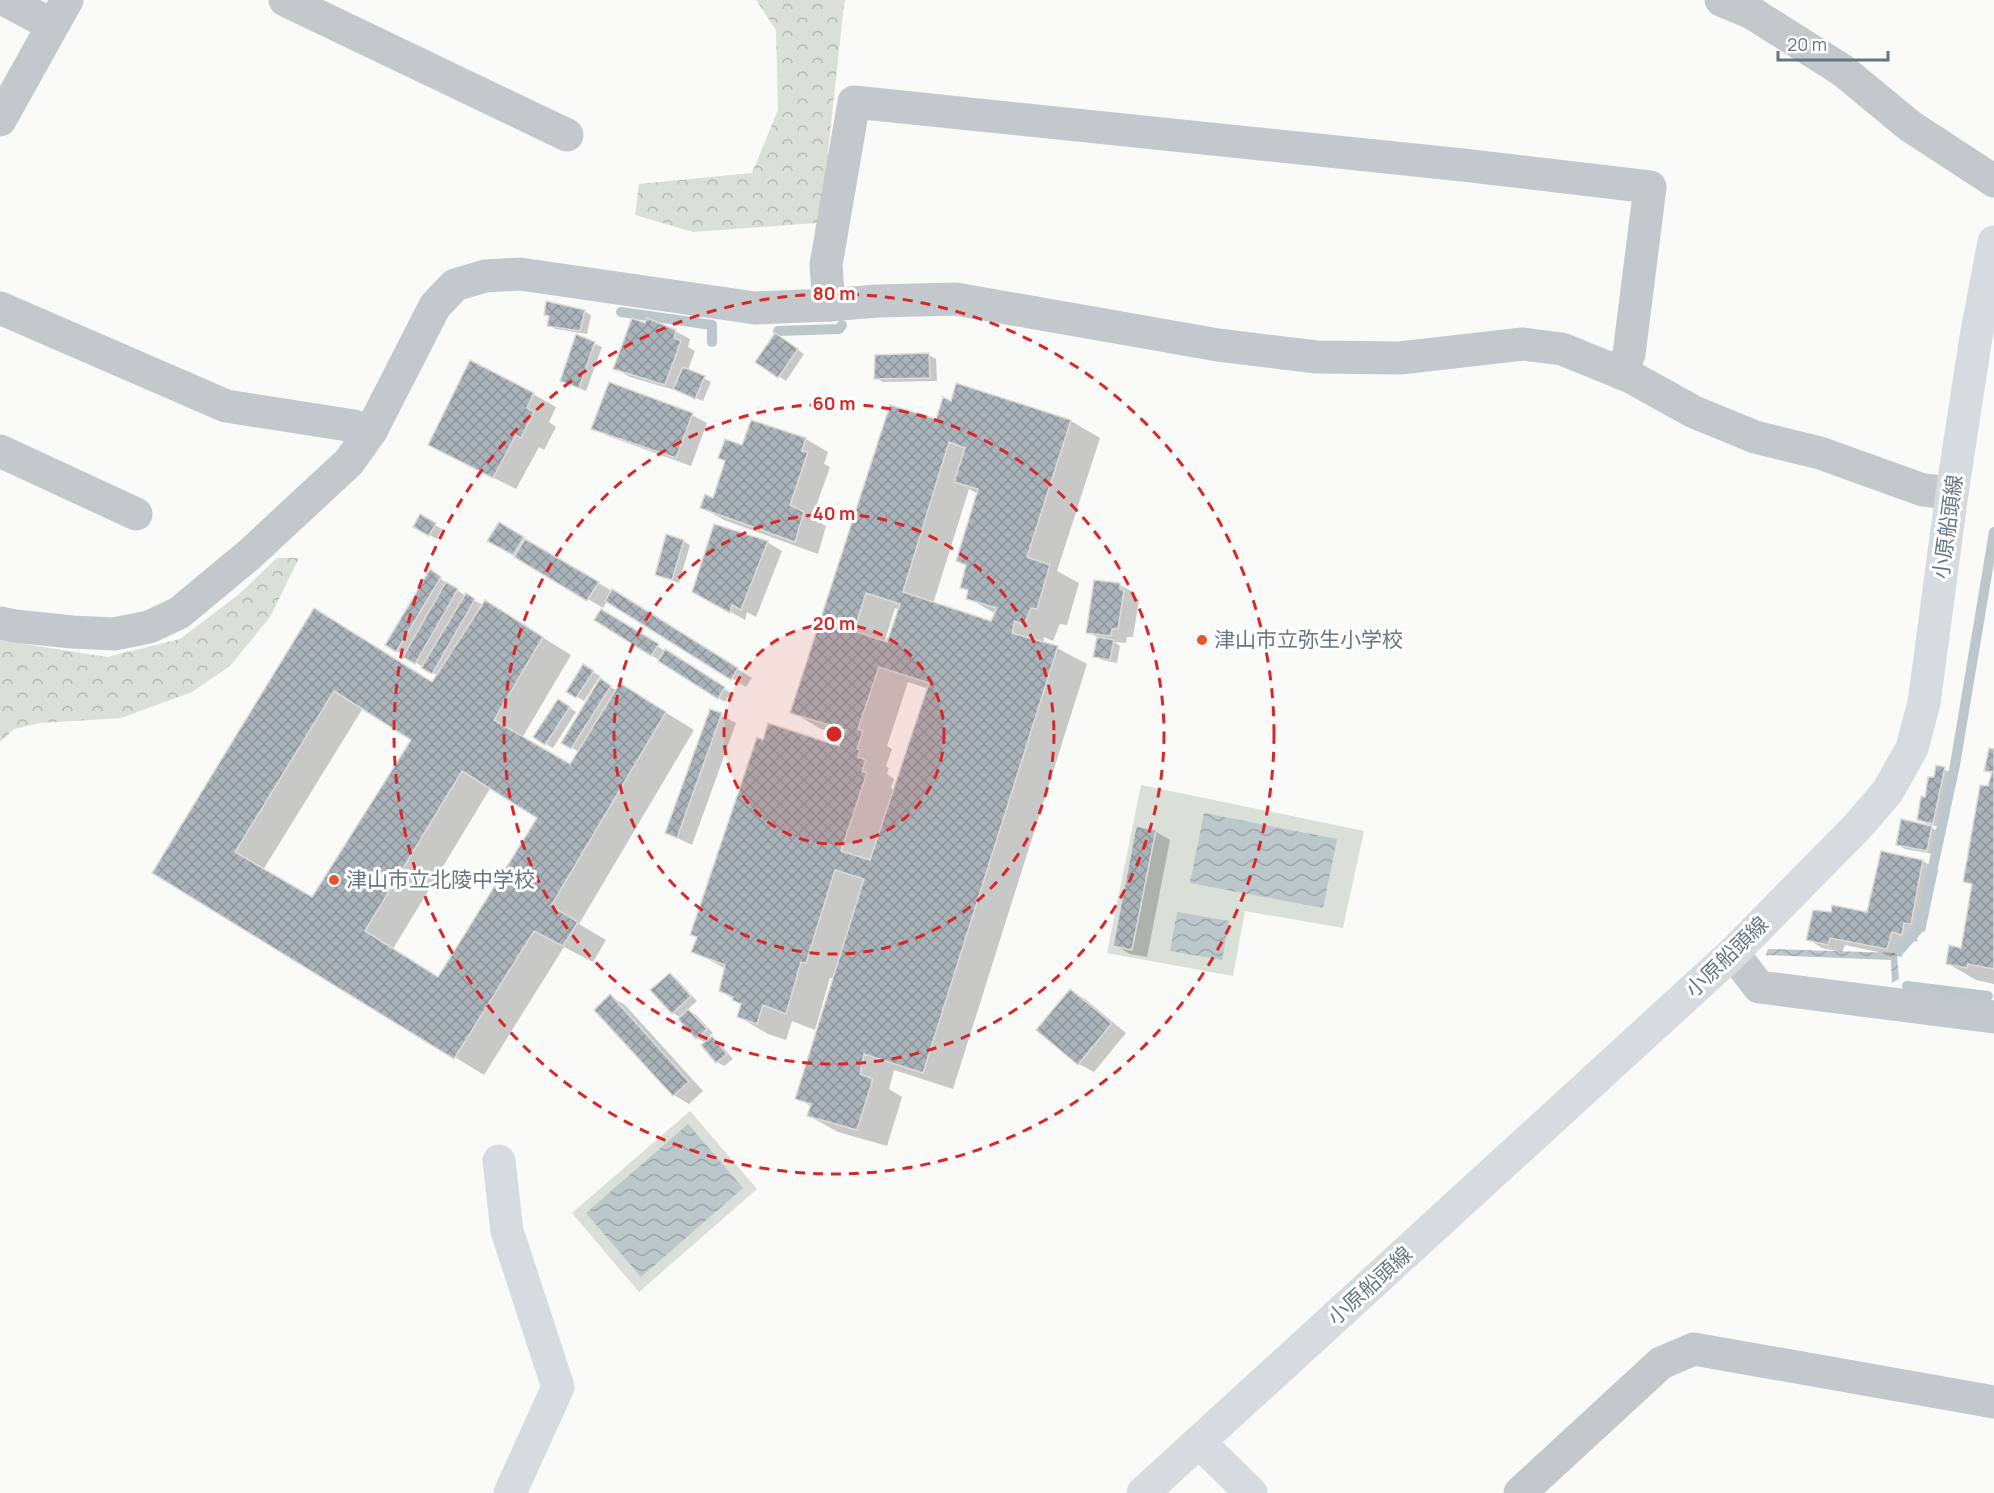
<svg xmlns="http://www.w3.org/2000/svg" width="1994" height="1493" font-family="Manrope,'Noto Sans JP',sans-serif">
  <defs>
    <pattern id="forest-crowns" width="20" height="18" patternUnits="userSpaceOnUse" patternTransform="scale(1.5)"><rect width="20" height="18" fill="#dadfd7"/><path d="M2 6a3 3 0 1 1 6 0M12 15a3 3 0 1 1 6 0" fill="none" stroke="#b4b9b4"/></pattern>
    <pattern id="water-waves" width="16" height="10" patternUnits="userSpaceOnUse" patternTransform="scale(1.5)"><rect width="16" height="10" fill="#bbc7cb"/><path d="M0 5q4-4 8 0t8 0" fill="none" stroke="#9ca6aa"/></pattern>
    <pattern id="building-cross-hatch" width="8" height="8" patternUnits="userSpaceOnUse" patternTransform="scale(1.5)"><rect width="8" height="8" fill="#aab3b9"/><path d="M0 0l8 8M0 8l8-8" fill="none" stroke="#8e969c"/></pattern>
  </defs>
  <rect width="100%" height="100%" fill="#fafaf8"/>
  <g fill="url(#forest-crowns)">
    <polygon points="756,0 846,0 844,4 828,152 829,222 693,232 635,215 639,184 752,173 778,110 776,30"/>
    <polygon points="277,558 299,558 270,617 230,666 192,692 121,718 40,723 14,729 0,742 0,640 107,657 180,639 238,595"/>
  </g>
  <g fill="#dadfd7">
    <polygon points="1141,785 1364,831 1343,928 1245,911 1233,976 1107,953"/>
    <polygon points="690,1111 757,1189 639,1292 572,1213"/>
  </g>
  <g fill="url(#water-waves)">
    <polygon points="1204,813 1337,839 1323,908 1190,883"/>
    <polygon points="1177,912 1229,921 1222,960 1170,951"/>
    <polygon points="1768,949 1897,953 1899,979 1892,983 1891,960 1766,955"/>
    <polygon points="688,1124 743,1188 641,1277 586,1213"/>
  </g>
  <g fill="#0003" fill-rule="evenodd">
    <polygon points="584,311 591,315 587,334 556,329 549,325 550,317"/>
    <polygon points="675,331 690,339 688,347 695,351 688,370 711,382 703,401 681,392 630,377 615,368"/>
    <polygon points="577,336 602,347 586,391 569,384"/>
    <polygon points="782,339 804,354 786,381 757,362"/>
    <polygon points="929,355 936,359 937,381 883,382 876,378"/>
    <path d="M957 385 1071 421 1100 438 1057 571 1079 583 1067 625 1060 624 1053 641 1044 637 1043 643 1057 648 1087 664 953 1089 894 1070 889 1089 902 1097 887 1146 838 1132 809 1116 812 1107 797 1098 834 978H830L815 1030 792 1021 786 1040 768 1034 739 1017 743 1005 720 991 726 969 693 951 698 938 691 934 763 742 840 747 845 736 821 729 792 712 937 421 952 403ZM969 489 978 494 958 561 968 566 962 587 970 592 968 598 996 614 992 623 933 604ZM895 608 900 610 888 644 884 643ZM908 682 929 689 895 791 891 788 894 779 887 774 889 768 886 766 892 749 887 746Z"/>
    <polygon points="533,394 556,407 549,422 556,427 544,450 539,447 516,489 452,457"/>
    <polygon points="692,415 707,423 691,466 608,436 593,428"/>
    <polygon points="806,439 828,452 824,464 830,467 812,518 826,526 818,554 724,520 702,508 714,500 743,447"/>
    <polygon points="420,516 442,529 437,539 415,527"/>
    <polygon points="499,524 627,600 752,678 746,687 607,601 603,608 489,540"/>
    <polygon points="683,541 690,545 679,583 656,574"/>
    <polygon points="767,542 782,551 756,617 747,612 745,620 694,591"/>
    <path d="M430 572 466 596 483 605 486 602 571 655 522 738 570 766 579 752 563 742 600 681 616 690 649 702 694 730 579 924 606 940 593 962 564 947 484 1075 154 873 314 610 433 683 438 676 387 645ZM363 708 413 740 312 899 263 870ZM491 787 539 817 440 978 393 949Z"/>
    <polygon points="1120,585 1135,593 1134,597 1139,600 1133,637 1127,637 1126,643 1114,642 1120,646 1117,663 1102,660 1095,656 1099,638 1088,632"/>
    <polygon points="602,611 731,693 725,702 596,620"/>
    <polygon points="584,667 600,676 584,701 568,691"/>
    <polygon points="559,701 576,712 553,748 535,737"/>
    <polygon points="721,715 736,723 692,845 667,833"/>
    <polygon points="1994,750 1994,984 1976,980 1947,963 1962,950 1973,886 1965,881 1993,774 1986,770"/>
    <polygon points="1944,769 1951,773 1940,827 1927,824 1918,819 1936,778"/>
    <polygon points="1930,827 1938,831 1934,854 1905,849 1898,845"/>
    <polygon points="1155,831 1170,840 1147,957 1130,954 1115,945"/>
    <polygon points="1923,861 1938,870 1925,932 1919,931 1917,942 1906,939 1902,957 1845,945 1842,952 1822,948 1808,939 1868,913"/>
    <polygon points="670,975 677,979 697,1001 687,1010 696,1015 713,1033 709,1036 719,1042 733,1059 724,1066 717,1062 706,1043 697,1038 681,1018 673,1013"/>
    <polygon points="1071,991 1085,999 1126,1033 1094,1072 1079,1064"/>
    <polygon points="610,996 625,1005 703,1091 689,1104 674,1095 596,1010"/>
  </g>
  <g fill="none" stroke-linecap="round" stroke-linejoin="round">
    <g stroke="#bbc7cb" stroke-width="10">
      <polyline points="621,312 712,325 712,342"/>
      <polyline points="778,331 839,329 842,325"/>
      <polyline points="1899,951 1920,927 1955,765 1994,532"/>
      <polyline points="1907,986 1988,996"/>
    </g>
  </g>
  <g fill="url(#building-cross-hatch)" stroke="#dcdcda" stroke-width="1.5" fill-rule="evenodd">
    <polygon points="546,301 585,310 580,331 547,326 549,316 544,315"/>
    <polygon points="632,318 645,323 647,318 676,330 674,338 681,341 665,385 613,369"/>
    <polygon points="775,333 798,349 778,378 755,362"/>
    <polygon points="576,334 595,342 579,388 560,381"/>
    <polygon points="929,353 930,378 874,379 875,355"/>
    <polygon points="470,360 534,393 527,408 534,412 521,438 516,435 493,478 428,445"/>
    <polygon points="683,367 705,376 695,399 673,389"/>
    <polygon points="609,382 693,413 676,458 591,429"/>
    <path d="M956 383 1071 420 1027 557 1050 565 1037 609 1031 608 1024 625 1015 621 1012 633 1058 646 923 1073 864 1054 860 1074 873 1079 857 1130 807 1116 811 1104 795 1099 864 879 835 870 806 963 801 962 786 1014 763 1005 757 1024 737 1017 741 1004 732 1000 733 997 719 991 725 965 691 952 697 937 690 935 757 737 763 740 768 723 839 746 845 730 790 713 890 405 936 419 943 397 951 401ZM949 442 965 448 954 482 978 489 956 561 966 565 960 588 968 590 966 599 997 608 991 621 903 592ZM866 593 900 604 887 642 854 631ZM879 667 929 683 870 860 841 851 867 773 862 771 866 760 858 757 860 750 857 749 863 731 858 729Z"/>
    <polygon points="751,420 806,438 802,451 808,452 790,505 804,512 795,542 700,508 705,494 713,498 725,461 718,458 725,439 742,445"/>
    <polygon points="420,514 436,523 429,536 413,527"/>
    <polygon points="499,522 524,537 513,555 487,541"/>
    <polygon points="714,524 768,541 741,610 732,605 730,613 692,592"/>
    <polygon points="666,534 684,540 672,580 655,575"/>
    <polygon points="525,539 599,582 587,601 514,557"/>
    <polygon points="430,569 441,577 396,652 385,645"/>
    <polygon points="1094,580 1120,583 1120,589 1124,590 1118,629 1112,629 1111,636 1086,633"/>
    <polygon points="446,582 458,589 415,664 403,657"/>
    <polygon points="612,589 738,668 731,680 605,601"/>
    <polygon points="466,593 475,599 432,674 421,668"/>
    <path d="M485 600 543 637 494 720 570 764 620 683 666 712 551 906 578 922 563 946 534 931 454 1059 152 873 314 608 432 682ZM334 691 411 740 312 897 235 852ZM462 771 537 818 438 977 365 931Z"/>
    <polygon points="601,609 659,644 651,656 594,620"/>
    <polygon points="1097,637 1114,640 1110,660 1093,657"/>
    <polygon points="665,649 725,687 718,699 658,661"/>
    <polygon points="583,664 594,671 576,698 566,692"/>
    <polygon points="600,678 611,686 571,749 561,743"/>
    <polygon points="558,699 570,707 545,745 533,737"/>
    <polygon points="710,709 722,713 677,838 665,833"/>
    <polygon points="1989,748 1994,749 1994,969 1968,964 1967,968 1946,964 1949,945 1961,948 1972,884 1963,882 1980,785 1988,786 1992,772 1984,771"/>
    <polygon points="1936,765 1945,767 1933,824 1917,820 1921,796 1925,797 1928,777 1934,777"/>
    <polygon points="1901,819 1932,826 1927,851 1896,845"/>
    <polygon points="1136,826 1156,830 1132,950 1113,946"/>
    <polygon points="1881,851 1923,860 1911,924 1904,923 1902,935 1892,932 1887,949 1830,938 1828,945 1806,940 1813,910 1831,912 1832,905 1867,912"/>
    <polygon points="670,973 691,996 672,1014 650,990"/>
    <polygon points="1070,989 1112,1023 1078,1065 1036,1030"/>
    <polygon points="610,994 689,1082 673,1096 594,1010"/>
    <polygon points="688,1009 707,1029 696,1039 678,1019"/>
    <polygon points="712,1036 727,1054 716,1063 701,1045"/>
  </g>
  <g fill="none" stroke-linecap="round" stroke-linejoin="round">
    <g stroke="#c3c8cc" stroke-width="33">
      <polyline points="5,0 52,25"/>
      <polyline points="285,0 567,135"/>
      <polyline points="1721,0 1752,13 1842,70 1910,126 1994,181"/>
      <polyline points="0,120 67,0"/>
      <polyline points="829,305 826,265 854,102 1463,165 1650,187 1629,354 1621,373"/>
      <polyline points="0,308 226,406 354,426 371,431"/>
      <polyline points="0,451 136,514"/>
      <polyline points="0,623 15,626 72,632 114,634 149,627 179,613 250,554 349,462 371,431 435,306 455,285 485,276 520,274 755,308 829,305 877,301 956,299 1218,345 1317,357 1400,358 1523,344 1562,349 1631,377 1694,412 1755,437 1820,453 1923,490 1952,493"/>
      <polyline points="1733,953 1759,987 1994,1017"/>
      <polyline points="1520,1493 1661,1363 1694,1349 1994,1402"/>
    </g>
    <g stroke="#d6dbdf" stroke-width="33">
      <polyline points="499,1161 507,1231 558,1387 510,1493"/>
      <polyline points="1199,1442 1251,1493"/>
      <polyline points="1143,1493 1733,953 1858,826 1888,791 1912,748 1924,703 1952,493 1976,337 1994,242"/>
    </g>
  </g>
  <circle cx="834" cy="734" r="110" fill="#d62828" fill-opacity=".12"/>
  <g fill="none" stroke="#d62828" stroke-width="3" stroke-dasharray="10 8">
    <circle cx="834" cy="734" r="110"/>
    <circle cx="834" cy="734" r="220"/>
    <circle cx="834" cy="734" r="330"/>
    <circle cx="834" cy="734" r="440"/>
  </g>
  <g fill="#e4572e" stroke="#fff" stroke-width="2">
    <circle cx="1202" cy="640" r="6"/>
    <circle cx="334" cy="880" r="6"/>
  </g>
  <g text-anchor="middle" stroke-width="6" stroke-linejoin="round" paint-order="stroke">
    <g font-size="21" fill="#657683" stroke="#fff">
      <text transform="translate(1948 527) rotate(-82)" y="7">小原船頭線</text>
      <text transform="translate(1727 957) rotate(-44)" y="7">小原船頭線</text>
      <text transform="translate(1370 1286) rotate(-42)" y="7">小原船頭線</text>
    </g>
    <g font-size="21" fill="#657683" stroke="#fff" text-anchor="start">
      <text x="1214" y="647">津山市立弥生小学校</text>
      <text x="346" y="887">津山市立北陵中学校</text>
    </g>
  </g>
  <circle cx="834" cy="734" r="9" fill="#d62828" stroke="#fff" stroke-width="3"/>
  <g font-size="18" text-anchor="middle" font-weight="bold" fill="#d62828" stroke="#fff" stroke-width="6" stroke-linejoin="round" paint-order="stroke">
    <text x="834" y="300">80 m</text>
    <text x="834" y="410">60 m</text>
    <text x="834" y="520">40 m</text>
    <text x="834" y="630">20 m</text>
  </g>
  <path d="M1778 51v9h110v-9" fill="none" stroke="#657683" stroke-width="3"/>
  <text x="1787" y="51" font-size="18" fill="#657683" stroke="#ffffff" stroke-width="4.5" paint-order="stroke">20 m</text>
</svg>
